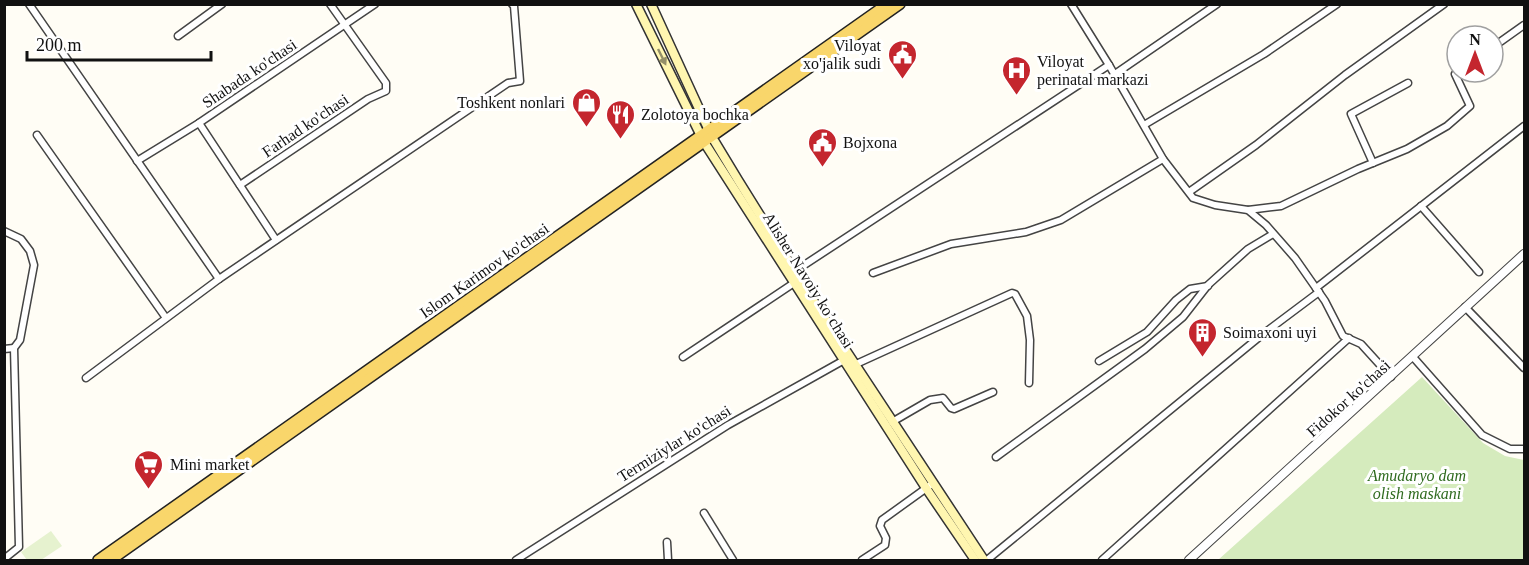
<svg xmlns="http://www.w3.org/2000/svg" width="1529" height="565" font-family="Georgia,serif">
  <rect width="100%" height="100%" fill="#fffdf5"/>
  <polygon fill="#d5ebbd" points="1422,377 1483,443 1505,456 1524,460 1524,560 1218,560"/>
  <polygon fill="#e6f2cf" points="51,531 62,546 41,560 27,560 21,552"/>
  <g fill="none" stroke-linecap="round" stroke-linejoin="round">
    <defs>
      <g id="minor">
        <polyline points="29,4 219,279"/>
        <polyline points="1071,4 1109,65 1163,159 1193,198 1215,205 1248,210 1266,225 1295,258 1325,301 1343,336 1361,344 1391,377"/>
        <polyline points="178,36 222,4"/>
        <polyline points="1493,47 1524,25"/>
        <polyline points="1115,74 1217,4"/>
        <polyline points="199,123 276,240"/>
        <polyline points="1144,125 1264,54 1337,4"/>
        <polyline points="37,135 166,318"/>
        <polyline points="137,161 199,123 375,4"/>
        <polyline points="1373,163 1351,114 1408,83"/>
        <polyline points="240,185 368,99 386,91 386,83 330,4"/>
        <polyline points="1189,192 1256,145 1345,75 1444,4"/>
        <polyline points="1421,206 1479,272"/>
        <polyline points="1248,210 1281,206 1358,169 1407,149 1447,126 1470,106 1455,74 1457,72"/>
        <polyline points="4,231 21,239 30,251 34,265 20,340 14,348 19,547 4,559"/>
        <polyline points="792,273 1109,65"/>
        <polyline points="873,273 951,244 1026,232 1061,220 1163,159"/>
        <polyline points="1316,288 1524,126"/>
        <polyline points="1465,307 1524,368"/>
        <polyline points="4,349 14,348"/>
        <polyline points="683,357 794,283"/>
        <polyline points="1413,357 1482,435 1510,449 1524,449"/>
        <polyline points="1099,361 1147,332 1176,300 1190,289 1208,286"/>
        <polyline points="854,365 1012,293 1015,294 1027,316 1030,340 1029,383"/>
        <polyline points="86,378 219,279 508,83 520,81 514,6 512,4"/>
        <polyline points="892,422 930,400 943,398 951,408 954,409 993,392"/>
        <polyline points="996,457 1145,349 1183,317 1208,285 1248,249 1273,234"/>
        <polyline points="704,513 733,560"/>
        <polyline points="667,542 668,560"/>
        <polyline points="516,560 728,425 846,359"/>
        <polyline points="862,560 885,545 886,538 880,526 882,520 932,484"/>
        <polyline points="987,560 1263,334 1319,292"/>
        <polyline points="1102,560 1349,338"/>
      </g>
      <polyline id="tertiary" points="1189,560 1524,254"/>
      <g id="secondary">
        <polyline points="636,4 704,142 926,488 975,560"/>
        <polyline points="651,4 712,137 738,180 810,296 984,560"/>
      </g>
      <g id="primary">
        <polyline points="98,560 887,4"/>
        <polyline points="111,560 900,4"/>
      </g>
    </defs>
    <use href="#minor" stroke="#444" stroke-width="9"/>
    <use href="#tertiary" stroke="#444" stroke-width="10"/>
    <use href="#secondary" stroke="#333" stroke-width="11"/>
    <use href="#primary" stroke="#222" stroke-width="12"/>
    <use href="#minor" stroke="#fff" stroke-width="6"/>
    <use href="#tertiary" stroke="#fff" stroke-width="8"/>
    <use href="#secondary" stroke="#fff6b0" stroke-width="8"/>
    <use href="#primary" stroke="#f9d66b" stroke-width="9"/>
  </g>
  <defs><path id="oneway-solid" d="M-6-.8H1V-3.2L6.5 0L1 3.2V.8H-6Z" transform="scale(1.5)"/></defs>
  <use fill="#948f68" href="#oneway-solid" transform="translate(662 57) rotate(64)"/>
  <defs>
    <symbol id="civic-pin" viewBox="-11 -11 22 30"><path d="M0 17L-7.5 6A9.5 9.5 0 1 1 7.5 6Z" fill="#c4262e" stroke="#fff"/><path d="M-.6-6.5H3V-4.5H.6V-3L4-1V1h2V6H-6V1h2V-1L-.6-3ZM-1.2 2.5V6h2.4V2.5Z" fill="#fff"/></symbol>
    <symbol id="hospital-pin" viewBox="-11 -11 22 30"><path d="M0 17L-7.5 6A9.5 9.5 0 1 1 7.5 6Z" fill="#c4262e" stroke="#fff"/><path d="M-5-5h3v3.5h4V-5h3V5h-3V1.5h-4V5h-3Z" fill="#fff"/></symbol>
    <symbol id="shop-pin" viewBox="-11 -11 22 30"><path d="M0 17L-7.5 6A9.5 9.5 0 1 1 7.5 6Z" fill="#c4262e" stroke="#fff"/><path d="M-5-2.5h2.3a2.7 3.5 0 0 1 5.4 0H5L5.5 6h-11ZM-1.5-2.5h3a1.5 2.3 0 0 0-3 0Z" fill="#fff"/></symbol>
    <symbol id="restaurant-pin" viewBox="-11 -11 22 30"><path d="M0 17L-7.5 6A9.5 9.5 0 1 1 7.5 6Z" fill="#c4262e" stroke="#fff"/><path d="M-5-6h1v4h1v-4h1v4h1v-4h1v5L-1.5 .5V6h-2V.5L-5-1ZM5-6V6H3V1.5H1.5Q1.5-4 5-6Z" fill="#fff"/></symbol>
    <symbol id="building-pin" viewBox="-11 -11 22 30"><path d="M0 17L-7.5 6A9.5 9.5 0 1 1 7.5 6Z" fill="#c4262e" stroke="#fff"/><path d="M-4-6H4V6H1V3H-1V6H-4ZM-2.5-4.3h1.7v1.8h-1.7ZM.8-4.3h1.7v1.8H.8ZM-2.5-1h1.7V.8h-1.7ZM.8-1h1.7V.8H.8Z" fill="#fff"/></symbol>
    <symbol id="supermarket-pin" viewBox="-11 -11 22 30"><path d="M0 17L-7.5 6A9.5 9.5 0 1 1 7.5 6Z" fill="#c4262e" stroke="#fff"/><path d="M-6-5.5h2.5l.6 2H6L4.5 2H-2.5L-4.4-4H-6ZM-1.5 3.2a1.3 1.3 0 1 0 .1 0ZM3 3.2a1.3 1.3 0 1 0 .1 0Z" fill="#fff"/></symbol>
  </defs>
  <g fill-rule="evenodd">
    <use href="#civic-pin" x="886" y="38" width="33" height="45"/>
    <use href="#hospital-pin" x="1000" y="54" width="33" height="45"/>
    <use href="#shop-pin" x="570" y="86" width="33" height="45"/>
    <use href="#restaurant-pin" x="604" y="98" width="33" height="45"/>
    <use href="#civic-pin" x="806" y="126" width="33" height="45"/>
    <use href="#building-pin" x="1186" y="316" width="33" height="45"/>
    <use href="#supermarket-pin" x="132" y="448" width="33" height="45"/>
  </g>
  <g text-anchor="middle" stroke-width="6" stroke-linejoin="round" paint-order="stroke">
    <g font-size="16" fill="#111" stroke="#fff" text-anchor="start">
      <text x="881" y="51" text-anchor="end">Viloyat<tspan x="881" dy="18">xo'jalik sudi</tspan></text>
      <text x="1037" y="67">Viloyat<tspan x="1037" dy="18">perinatal markazi</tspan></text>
      <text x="565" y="108" text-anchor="end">Toshkent nonlari</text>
      <text x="641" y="120">Zolotoya bochka</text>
      <text x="843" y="148">Bojxona</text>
      <text x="1223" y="338">Soimaxoni uyi</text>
      <text x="170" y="470">Mini market</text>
    </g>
    <g font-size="16" fill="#111" stroke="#fff">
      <text transform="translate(249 73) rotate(-34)" y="6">Shabada ko'chasi</text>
      <text transform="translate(305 125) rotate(-34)" y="6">Farhad ko'chasi</text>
      <text transform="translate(484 270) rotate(-35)" y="6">Islom Karimov ko'chasi</text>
      <text transform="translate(809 280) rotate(58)" y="6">Alisher Navoiy ko’chasi</text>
      <text transform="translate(1348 398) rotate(-42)" y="6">Fidokor ko'chasi</text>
      <text transform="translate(674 443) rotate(-32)" y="6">Termiziylar ko'chasi</text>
    </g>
    <g font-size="16" font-style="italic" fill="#2f6b1f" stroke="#fff">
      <text x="1417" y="481">Amudaryo dam<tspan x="1417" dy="18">olish maskani</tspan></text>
    </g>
  </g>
  <rect width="1529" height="565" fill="none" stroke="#111111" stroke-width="12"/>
  <g transform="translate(1475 54)"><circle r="28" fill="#ffffff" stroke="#a0a0a0" stroke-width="1.5"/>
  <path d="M0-4.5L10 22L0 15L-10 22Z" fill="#c4262e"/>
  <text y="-9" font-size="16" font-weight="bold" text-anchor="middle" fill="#111111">N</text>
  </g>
  <path d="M27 51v9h184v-9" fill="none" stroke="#111111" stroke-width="3"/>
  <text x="36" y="51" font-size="18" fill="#111111" stroke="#ffffff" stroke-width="4.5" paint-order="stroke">200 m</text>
</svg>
